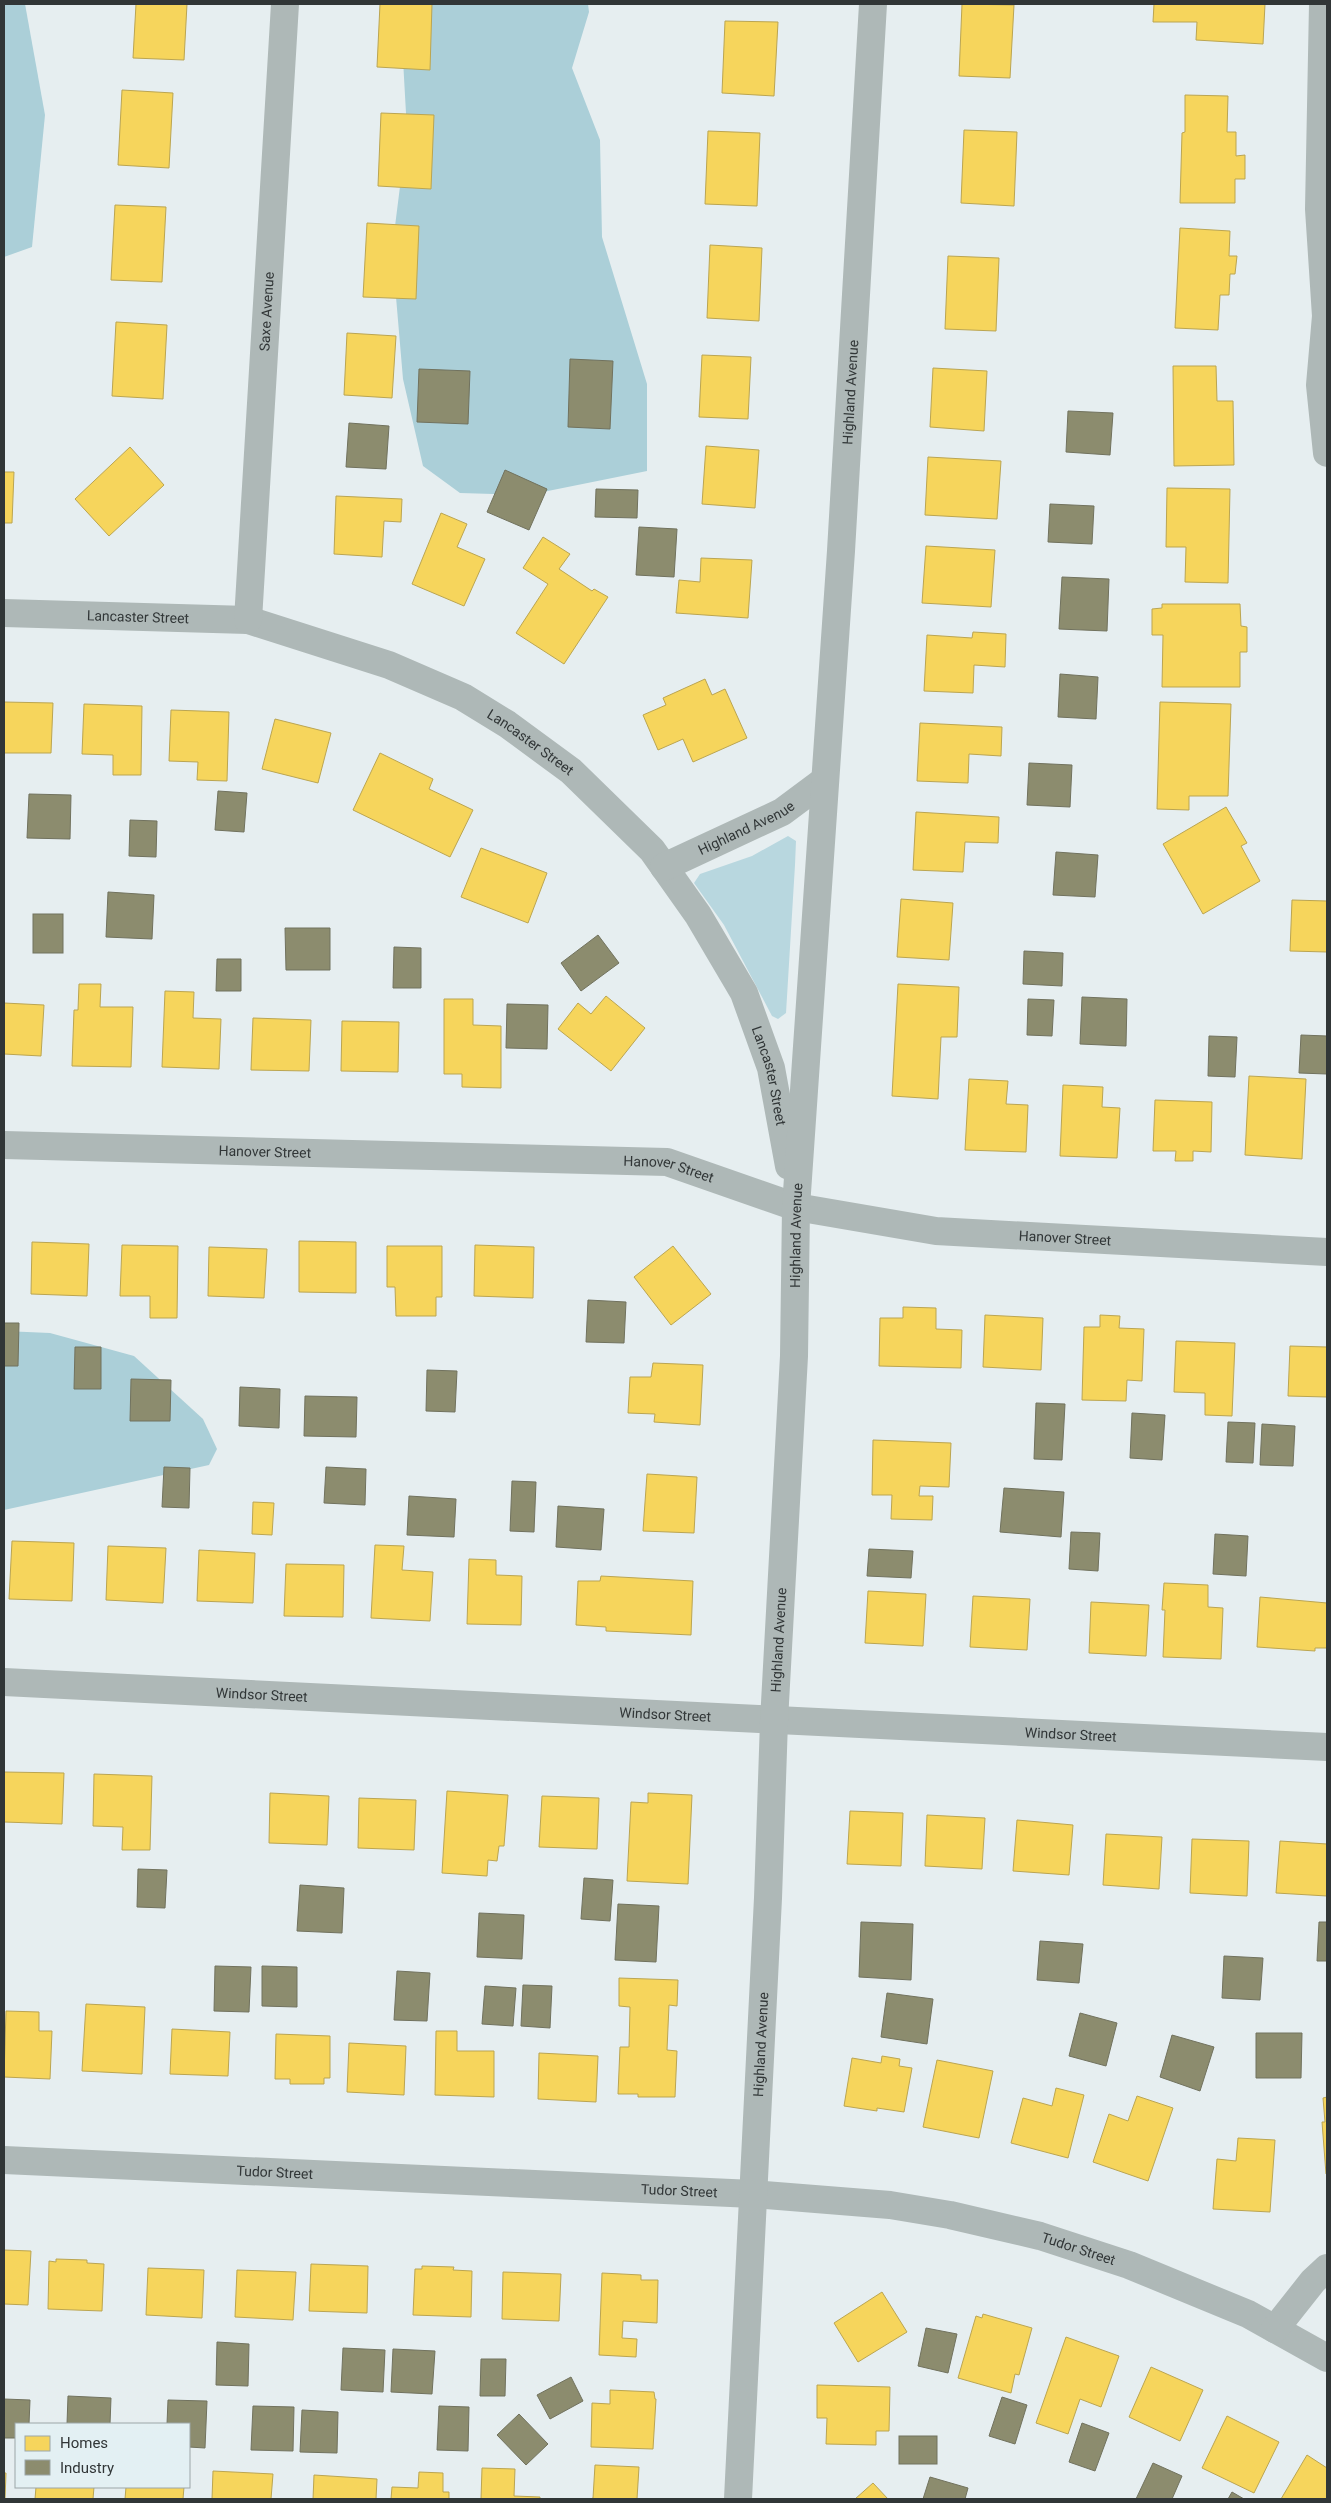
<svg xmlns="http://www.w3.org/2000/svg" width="1331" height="2503" font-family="Roboto,sans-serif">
  <rect width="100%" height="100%" fill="#e6eef0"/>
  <polygon fill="#b8d7df" points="788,836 796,841 795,865 786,1013 778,1019 772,1016 724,925 694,883 700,874 752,856"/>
  <g fill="#abcfd8">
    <polygon points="4,4 25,4 45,115 32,247 4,257"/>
    <polygon points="412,4 588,4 589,12 572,68 600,140 602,237 647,384 647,471 528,495 460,493 423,466 403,379 392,250 407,131 401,24"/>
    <polygon points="4,1331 50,1333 134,1356 203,1419 217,1449 209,1465 4,1510"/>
  </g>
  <g fill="#f6d55c" stroke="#bba551">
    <polygon points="136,4 187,4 184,60 133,58"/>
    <polygon points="380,4 432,4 430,70 377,67"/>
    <polygon points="962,4 1014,5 1010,78 959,76"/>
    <polygon points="1154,4 1265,4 1263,44 1196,40 1197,22 1153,22"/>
    <polygon points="725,21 778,22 774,96 722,93"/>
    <polygon points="122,90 173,93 169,168 118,165"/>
    <polygon points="1185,95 1228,96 1227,132 1236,132 1236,156 1245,155 1245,179 1235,179 1235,203 1180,203 1182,133 1185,132"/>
    <polygon points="381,113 434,115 431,189 378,186"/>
    <polygon points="964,130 1017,132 1014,206 961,203"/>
    <polygon points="708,131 760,133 757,206 705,204"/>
    <polygon points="115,205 166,207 162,282 111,280"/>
    <polygon points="367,223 419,226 416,299 363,297"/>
    <polygon points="1180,228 1230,231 1229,256 1237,256 1235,274 1230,274 1229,295 1220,295 1218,330 1175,328"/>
    <polygon points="710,245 762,248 759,321 707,318"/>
    <polygon points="948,256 999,258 996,331 945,329"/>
    <polygon points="116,322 167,325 163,399 112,396"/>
    <polygon points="347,333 396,336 392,398 344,395"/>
    <polygon points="702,355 751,357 748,419 699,417"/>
    <polygon points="1173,366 1216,366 1217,401 1233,401 1234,465 1174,466"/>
    <polygon points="933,368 987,371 984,431 930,427"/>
    <polygon points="706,446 759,450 755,508 702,504"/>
    <polygon points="130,447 164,485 109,536 75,499"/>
    <polygon points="928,457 1001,461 997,519 925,515"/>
    <polygon points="4,472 14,472 12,523 4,523"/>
    <polygon points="1167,488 1230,489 1228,583 1185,582 1186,547 1166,547"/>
    <polygon points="336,496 402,499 401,522 384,521 382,557 334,554"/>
    <polygon points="441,513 467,524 457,547 485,559 464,606 412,584"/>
    <polygon points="543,537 570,554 559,569 592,591 594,589 608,597 564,664 516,633 548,584 523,568"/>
    <polygon points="926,546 995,550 991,607 922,603"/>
    <polygon points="701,558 752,560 748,618 676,613 679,580 700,582"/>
    <polygon points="1162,604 1240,604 1241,626 1247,627 1247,652 1240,652 1240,687 1162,687 1163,635 1152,635 1152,609 1162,608"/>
    <polygon points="973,632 1006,634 1005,667 974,665 973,693 924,691 927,635 972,638"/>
    <polygon points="705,679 712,695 725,689 747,738 693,762 683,739 658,750 643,715 666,705 663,698"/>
    <polygon points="4,702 53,703 51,753 4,753"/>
    <polygon points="1160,702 1231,704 1228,796 1189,796 1189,810 1157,809"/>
    <polygon points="84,704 142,706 141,775 113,775 113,755 82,754"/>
    <polygon points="171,710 229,712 227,781 197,780 198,762 169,761"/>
    <polygon points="275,719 331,733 318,783 262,769"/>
    <polygon points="920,723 1002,727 1001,756 969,754 968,783 917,781"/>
    <polygon points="380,753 433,779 429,789 473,810 450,857 353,810"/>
    <polygon points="1226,807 1247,843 1241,846 1260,881 1203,914 1163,844"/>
    <polygon points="916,812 999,817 998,843 965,842 963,872 913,870"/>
    <polygon points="481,848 547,873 528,923 461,897"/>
    <polygon points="901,899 953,903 949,960 897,957"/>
    <polygon points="1292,900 1327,901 1327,952 1290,951"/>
    <polygon points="79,984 101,984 100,1007 133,1007 131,1067 72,1066 74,1010 78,1010"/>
    <polygon points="898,984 959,987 957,1037 941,1037 938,1099 892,1096"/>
    <polygon points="165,991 194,992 193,1018 221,1019 219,1069 162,1067"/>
    <polygon points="606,996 645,1028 611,1071 558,1029 578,1003 591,1014"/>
    <polygon points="444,999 473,999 473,1025 501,1026 501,1088 462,1087 462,1074 444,1074"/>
    <polygon points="4,1003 44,1005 41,1056 4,1054"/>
    <polygon points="253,1018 311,1020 309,1071 251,1070"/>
    <polygon points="342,1021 399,1022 398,1072 341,1071"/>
    <polygon points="1249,1076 1306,1079 1302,1159 1245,1155"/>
    <polygon points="969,1079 1008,1081 1006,1104 1028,1105 1026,1152 965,1150"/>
    <polygon points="1063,1085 1103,1087 1102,1107 1120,1108 1117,1158 1060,1156"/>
    <polygon points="1155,1100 1212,1102 1211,1152 1193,1151 1193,1161 1175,1161 1176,1151 1153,1151"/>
    <polygon points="299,1241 356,1242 356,1293 299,1292"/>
    <polygon points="32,1242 89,1244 87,1296 31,1294"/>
    <polygon points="122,1245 178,1246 177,1318 150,1318 150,1296 120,1296"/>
    <polygon points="475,1245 534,1247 533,1298 474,1296"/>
    <polygon points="387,1246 442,1246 442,1297 436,1297 436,1316 396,1316 395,1287 387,1287"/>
    <polygon points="673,1246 711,1294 671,1325 634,1277"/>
    <polygon points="209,1247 267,1249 264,1298 208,1296"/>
    <polygon points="903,1307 936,1308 936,1329 962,1330 961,1368 879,1366 880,1318 903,1318"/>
    <polygon points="985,1315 1043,1318 1041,1370 983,1367"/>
    <polygon points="1100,1315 1120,1316 1119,1328 1144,1329 1142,1381 1127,1380 1126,1401 1082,1400 1084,1327 1100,1327"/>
    <polygon points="1176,1341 1235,1343 1232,1416 1205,1415 1205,1393 1174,1392"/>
    <polygon points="1290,1346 1327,1347 1327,1397 1288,1396"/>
    <polygon points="653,1363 703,1365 700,1425 654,1422 655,1414 628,1413 630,1377 651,1377"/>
    <polygon points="873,1440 951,1443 949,1487 920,1486 919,1496 933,1496 932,1520 891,1519 892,1495 872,1495"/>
    <polygon points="647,1474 697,1477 694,1533 643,1531"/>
    <polygon points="253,1502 274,1503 272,1535 252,1534"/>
    <polygon points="12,1541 74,1543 72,1601 9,1599"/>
    <polygon points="375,1545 404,1546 402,1570 433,1572 430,1621 371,1618"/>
    <polygon points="108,1546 166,1548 163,1603 106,1600"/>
    <polygon points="199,1550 255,1553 253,1603 197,1601"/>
    <polygon points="469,1559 496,1560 496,1575 522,1576 521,1625 467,1624"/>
    <polygon points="286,1564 344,1565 343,1617 284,1616"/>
    <polygon points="601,1576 693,1581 691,1635 606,1631 606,1627 576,1625 578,1581 600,1581"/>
    <polygon points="1164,1583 1208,1585 1208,1607 1223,1608 1221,1659 1163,1657 1165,1610 1162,1610"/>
    <polygon points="868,1591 926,1594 923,1646 865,1643"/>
    <polygon points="973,1596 1030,1599 1027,1650 970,1647"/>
    <polygon points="1260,1597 1327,1603 1327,1648 1315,1648 1315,1651 1257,1647"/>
    <polygon points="1091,1602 1149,1605 1146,1656 1089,1653"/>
    <polygon points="4,1772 64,1773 62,1824 4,1822"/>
    <polygon points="94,1774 152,1776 150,1850 122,1850 123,1827 93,1826"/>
    <polygon points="447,1791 508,1795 504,1846 499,1846 497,1861 488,1860 487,1876 442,1873"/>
    <polygon points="270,1793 329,1796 327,1845 269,1843"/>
    <polygon points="648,1793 692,1795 688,1884 627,1881 631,1802 648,1803"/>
    <polygon points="542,1796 599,1798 597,1849 539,1847"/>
    <polygon points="359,1798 416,1800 414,1850 358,1848"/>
    <polygon points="850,1811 903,1813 901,1866 847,1864"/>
    <polygon points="927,1815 985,1818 982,1869 925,1866"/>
    <polygon points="1017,1820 1073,1825 1069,1875 1013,1871"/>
    <polygon points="1106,1834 1162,1837 1159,1889 1103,1885"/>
    <polygon points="1192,1839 1249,1841 1247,1896 1190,1893"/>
    <polygon points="1280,1841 1327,1844 1327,1896 1276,1893"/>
    <polygon points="619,1978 678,1980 677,2006 669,2005 667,2050 677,2051 675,2097 638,2097 638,2094 618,2094 620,2047 629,2047 630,2007 619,2006"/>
    <polygon points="86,2004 145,2007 142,2074 82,2071"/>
    <polygon points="6,2011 39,2012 39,2031 52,2031 50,2079 4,2077"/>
    <polygon points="172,2029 230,2032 228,2076 170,2074"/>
    <polygon points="436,2031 457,2031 457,2051 494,2051 494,2097 435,2095"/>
    <polygon points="276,2034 330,2036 330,2078 324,2078 324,2084 290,2084 290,2079 275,2079"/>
    <polygon points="349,2043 406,2046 404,2095 347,2092"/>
    <polygon points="539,2053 598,2056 596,2102 538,2099"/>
    <polygon points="882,2056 900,2059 899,2066 912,2068 904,2112 877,2108 877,2111 844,2106 852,2058 881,2063"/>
    <polygon points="937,2060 993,2071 979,2138 923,2127"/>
    <polygon points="1056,2088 1084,2095 1068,2158 1011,2143 1023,2098 1052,2106"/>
    <polygon points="1137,2096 1173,2108 1148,2181 1093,2162 1109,2114 1128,2121"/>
    <polygon points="1327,2097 1327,2174 1326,2174 1322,2122 1325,2122 1323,2098"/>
    <polygon points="1238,2138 1275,2140 1270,2212 1213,2209 1217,2159 1236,2161"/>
    <polygon points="4,2250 31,2251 28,2305 4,2304"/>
    <polygon points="56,2259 87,2260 87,2263 104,2264 102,2311 48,2309 49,2261 56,2262"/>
    <polygon points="311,2264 368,2266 367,2313 309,2311"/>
    <polygon points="422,2266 454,2267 453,2270 472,2271 471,2317 413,2315 415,2269 422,2269"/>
    <polygon points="148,2268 204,2270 202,2318 146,2315"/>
    <polygon points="237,2270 296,2272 293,2320 235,2317"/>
    <polygon points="503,2272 561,2274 559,2321 502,2319"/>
    <polygon points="602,2273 641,2275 641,2280 658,2280 657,2323 623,2321 622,2338 637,2339 636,2357 599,2355"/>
    <polygon points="882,2292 907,2332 858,2362 834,2323"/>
    <polygon points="983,2314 1032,2328 1019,2375 1015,2374 1011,2393 958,2378 976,2316 982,2318"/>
    <polygon points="1066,2337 1119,2356 1101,2407 1080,2399 1068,2434 1036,2423"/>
    <polygon points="1151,2367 1203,2390 1180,2441 1129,2417"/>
    <polygon points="817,2385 890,2387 889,2431 876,2431 876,2445 826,2444 827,2418 817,2418"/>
    <polygon points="610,2390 654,2392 655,2399 656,2399 653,2449 591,2447 592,2403 610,2404"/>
    <polygon points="1227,2416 1279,2442 1254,2493 1202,2468"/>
    <polygon points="1307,2455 1327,2468 1327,2499 1281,2499"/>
    <polygon points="595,2465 639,2467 637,2499 591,2499 593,2498"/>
    <polygon points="482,2468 515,2469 514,2496 540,2497 540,2499 481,2499"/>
    <polygon points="213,2471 273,2474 271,2499 212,2499"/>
    <polygon points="419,2472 443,2473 443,2492 449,2492 449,2499 391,2499 392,2487 418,2488"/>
    <polygon points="4,2473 6,2473 5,2499 4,2499"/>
    <polygon points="314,2475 377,2479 376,2499 313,2499"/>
    <polygon points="873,2483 888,2499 855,2499"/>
    <polygon points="36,2487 94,2487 93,2499 35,2499"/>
    <polygon points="126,2487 184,2487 183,2499 125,2499"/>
  </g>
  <g fill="#8c8c6e" stroke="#71725e">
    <polygon points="570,359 613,361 610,429 568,427"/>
    <polygon points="419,369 470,371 468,424 417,422"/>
    <polygon points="1068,411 1113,413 1110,455 1066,452"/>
    <polygon points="349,423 389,426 386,469 346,467"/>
    <polygon points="505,470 547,489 529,530 487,512"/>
    <polygon points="596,489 638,490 637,518 595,517"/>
    <polygon points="1050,504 1094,506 1092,544 1048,542"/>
    <polygon points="639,527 677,529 674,577 636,575"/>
    <polygon points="1062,577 1109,579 1107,631 1059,629"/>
    <polygon points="1060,674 1098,677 1096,719 1058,717"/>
    <polygon points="1029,763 1072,765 1070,807 1027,805"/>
    <polygon points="218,791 247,793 244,832 215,830"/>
    <polygon points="29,794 71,795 70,839 27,838"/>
    <polygon points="130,820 157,821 156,857 129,856"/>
    <polygon points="1056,852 1098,855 1095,897 1053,895"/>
    <polygon points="108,892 154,895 152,939 106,937"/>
    <rect x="33" y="914" width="30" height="39"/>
    <polygon points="285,928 330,928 330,970 286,970"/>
    <polygon points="598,935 619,963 581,991 561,963"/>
    <polygon points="394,947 421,948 421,988 393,988"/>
    <polygon points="1024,951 1063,953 1062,986 1023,984"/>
    <polygon points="217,959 241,959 241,991 216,991"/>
    <polygon points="1082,997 1127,999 1126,1046 1080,1044"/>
    <polygon points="1028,999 1054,1000 1052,1036 1027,1035"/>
    <polygon points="507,1004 548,1005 547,1049 506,1048"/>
    <polygon points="1301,1035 1327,1036 1327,1074 1299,1073"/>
    <polygon points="1209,1036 1237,1037 1235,1077 1208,1076"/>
    <polygon points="588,1300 626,1302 624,1343 586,1342"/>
    <polygon points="4,1323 19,1323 18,1366 4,1366"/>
    <polygon points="75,1347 101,1347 101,1389 74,1389"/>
    <polygon points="427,1370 457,1371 455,1412 426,1411"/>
    <polygon points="131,1379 171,1380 170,1421 130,1421"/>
    <polygon points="240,1387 280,1389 279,1428 239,1426"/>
    <polygon points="305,1396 357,1397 356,1437 304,1436"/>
    <polygon points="1036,1403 1065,1404 1062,1460 1034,1459"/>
    <polygon points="1132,1413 1165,1415 1162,1460 1130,1458"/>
    <polygon points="1228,1422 1255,1423 1253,1463 1226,1462"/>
    <polygon points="1262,1424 1295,1426 1293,1466 1260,1465"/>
    <polygon points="164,1467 190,1468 189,1508 162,1507"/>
    <polygon points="326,1467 366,1469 365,1505 324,1503"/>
    <polygon points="512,1481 536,1482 534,1532 510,1531"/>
    <polygon points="1004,1488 1064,1492 1061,1537 1000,1532"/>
    <polygon points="409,1496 456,1499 454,1537 407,1535"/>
    <polygon points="558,1506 604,1509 601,1550 556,1547"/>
    <polygon points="1071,1532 1100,1533 1098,1571 1069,1569"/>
    <polygon points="1215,1534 1248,1536 1246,1576 1213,1574"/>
    <polygon points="869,1549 913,1551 911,1578 867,1576"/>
    <polygon points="138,1869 167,1870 165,1908 137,1907"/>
    <polygon points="584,1878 613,1880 610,1921 581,1919"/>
    <polygon points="300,1885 344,1888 342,1933 297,1931"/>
    <polygon points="618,1904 659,1906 656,1962 615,1960"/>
    <polygon points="479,1913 524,1915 522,1959 477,1957"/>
    <polygon points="861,1922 913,1924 911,1980 859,1977"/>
    <polygon points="1319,1922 1327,1922 1327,1961 1317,1961"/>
    <polygon points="1040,1941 1083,1944 1079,1983 1037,1980"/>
    <polygon points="1224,1956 1263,1958 1260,2000 1222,1998"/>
    <polygon points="215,1966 251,1967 249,2012 214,2011"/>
    <polygon points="262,1966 297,1967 297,2007 262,2006"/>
    <polygon points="397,1971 430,1973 427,2021 394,2020"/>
    <polygon points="523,1985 552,1986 550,2028 521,2026"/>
    <polygon points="485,1986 516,1988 513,2026 482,2024"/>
    <polygon points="887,1993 933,1999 927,2044 881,2037"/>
    <polygon points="1080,2013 1117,2023 1106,2066 1069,2056"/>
    <polygon points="1256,2033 1302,2033 1301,2078 1256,2078"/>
    <polygon points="1172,2035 1214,2047 1200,2091 1160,2077"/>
    <polygon points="926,2328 957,2334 948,2373 918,2366"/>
    <polygon points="217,2342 249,2344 248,2386 216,2385"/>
    <polygon points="343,2348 385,2350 383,2392 341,2390"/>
    <polygon points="393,2349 435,2351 432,2394 391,2392"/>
    <polygon points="481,2359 506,2359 505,2396 480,2396"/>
    <polygon points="571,2377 583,2401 550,2419 537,2395"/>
    <polygon points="68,2396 111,2398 110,2424 67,2424"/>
    <polygon points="1002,2397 1027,2405 1015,2444 989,2436"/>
    <polygon points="4,2399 30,2400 29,2424 16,2424 16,2438 4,2438"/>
    <polygon points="168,2400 207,2401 205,2448 189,2447 189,2424 167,2424"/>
    <polygon points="253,2406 294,2407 293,2451 251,2450"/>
    <polygon points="439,2406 469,2407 468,2451 437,2450"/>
    <polygon points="302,2410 338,2412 337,2453 300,2452"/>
    <polygon points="519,2414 548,2444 526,2465 497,2435"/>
    <polygon points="1082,2423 1109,2433 1095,2471 1069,2462"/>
    <rect x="899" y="2436" width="38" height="28"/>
    <polygon points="1153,2463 1182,2476 1172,2499 1136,2499"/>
    <polygon points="930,2477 968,2488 965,2499 923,2499"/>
    <polygon points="1232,2492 1244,2499 1228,2499"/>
  </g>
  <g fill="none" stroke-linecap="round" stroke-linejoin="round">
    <g stroke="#aeb8b7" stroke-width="28">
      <polyline points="1323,4 1319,209 1326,316 1320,385 1327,453"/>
      <path id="s1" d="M4 613 248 620 389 665 463 697 507 724 571 771 652 850 698 915 744 993 771 1068 789 1166"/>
      <path id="s2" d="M248 620 285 4"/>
      <path id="s3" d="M664 867 782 812 825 780"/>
      <path id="s4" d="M4 1145 667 1162 796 1207 936 1231 1327 1252"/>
      <path id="s5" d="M4 1682 1327 1747"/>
      <path id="s6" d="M4 2160 753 2194 890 2205 950 2215 1040 2236 1129 2265 1248 2314 1327 2358"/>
      <polyline points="1275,2329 1313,2281 1327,2268"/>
      <path id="s7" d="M738 2499 768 1898 774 1721 794 1356 796 1207 841 551 873 4"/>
    </g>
  </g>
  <g text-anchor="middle" stroke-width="5" stroke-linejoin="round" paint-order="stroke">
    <g font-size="14" fill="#313637" stroke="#e3f0f3">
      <text dy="5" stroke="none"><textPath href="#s2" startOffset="309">Saxe Avenue</textPath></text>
      <text dy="5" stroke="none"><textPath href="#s7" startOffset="2110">Highland Avenue</textPath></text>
      <text dy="5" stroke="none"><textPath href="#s1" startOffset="134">Lancaster Street</textPath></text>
      <text dy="5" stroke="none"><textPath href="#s1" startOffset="554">Lancaster Street</textPath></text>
      <text dy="5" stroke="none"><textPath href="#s3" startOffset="91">Highland Avenue</textPath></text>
      <text dy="5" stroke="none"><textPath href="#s1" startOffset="974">Lancaster Street</textPath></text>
      <text dy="5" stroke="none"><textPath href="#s4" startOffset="261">Hanover Street</textPath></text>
      <text dy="5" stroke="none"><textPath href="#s4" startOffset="666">Hanover Street</textPath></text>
      <text dy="5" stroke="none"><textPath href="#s7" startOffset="1265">Highland Avenue</textPath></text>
      <text dy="5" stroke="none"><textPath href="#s4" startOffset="1071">Hanover Street</textPath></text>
      <text dy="5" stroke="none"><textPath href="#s7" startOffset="860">Highland Avenue</textPath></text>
      <text dy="5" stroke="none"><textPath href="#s5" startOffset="258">Windsor Street</textPath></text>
      <text dy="5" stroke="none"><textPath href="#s5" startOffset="662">Windsor Street</textPath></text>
      <text dy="5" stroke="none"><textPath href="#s5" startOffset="1068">Windsor Street</textPath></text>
      <text dy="5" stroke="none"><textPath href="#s7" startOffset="455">Highland Avenue</textPath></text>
      <text dy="5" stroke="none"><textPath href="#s6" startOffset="271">Tudor Street</textPath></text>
      <text dy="5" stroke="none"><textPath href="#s6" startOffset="676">Tudor Street</textPath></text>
      <text dy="5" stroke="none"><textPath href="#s6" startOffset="1081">Tudor Street</textPath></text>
    </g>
  </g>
  <rect width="1331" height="2503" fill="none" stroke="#313637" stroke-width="10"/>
  <rect x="15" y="2423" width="175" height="65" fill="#e3f0f3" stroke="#9ca6a8"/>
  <rect x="25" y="2436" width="25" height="15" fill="#f6d55c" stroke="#9ca6a8"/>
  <text x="60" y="2448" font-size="15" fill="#313637">Homes</text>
  <rect x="25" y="2460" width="25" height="15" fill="#8c8c6e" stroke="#9ca6a8"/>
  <text x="60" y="2473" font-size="15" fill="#313637">Industry</text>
</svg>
